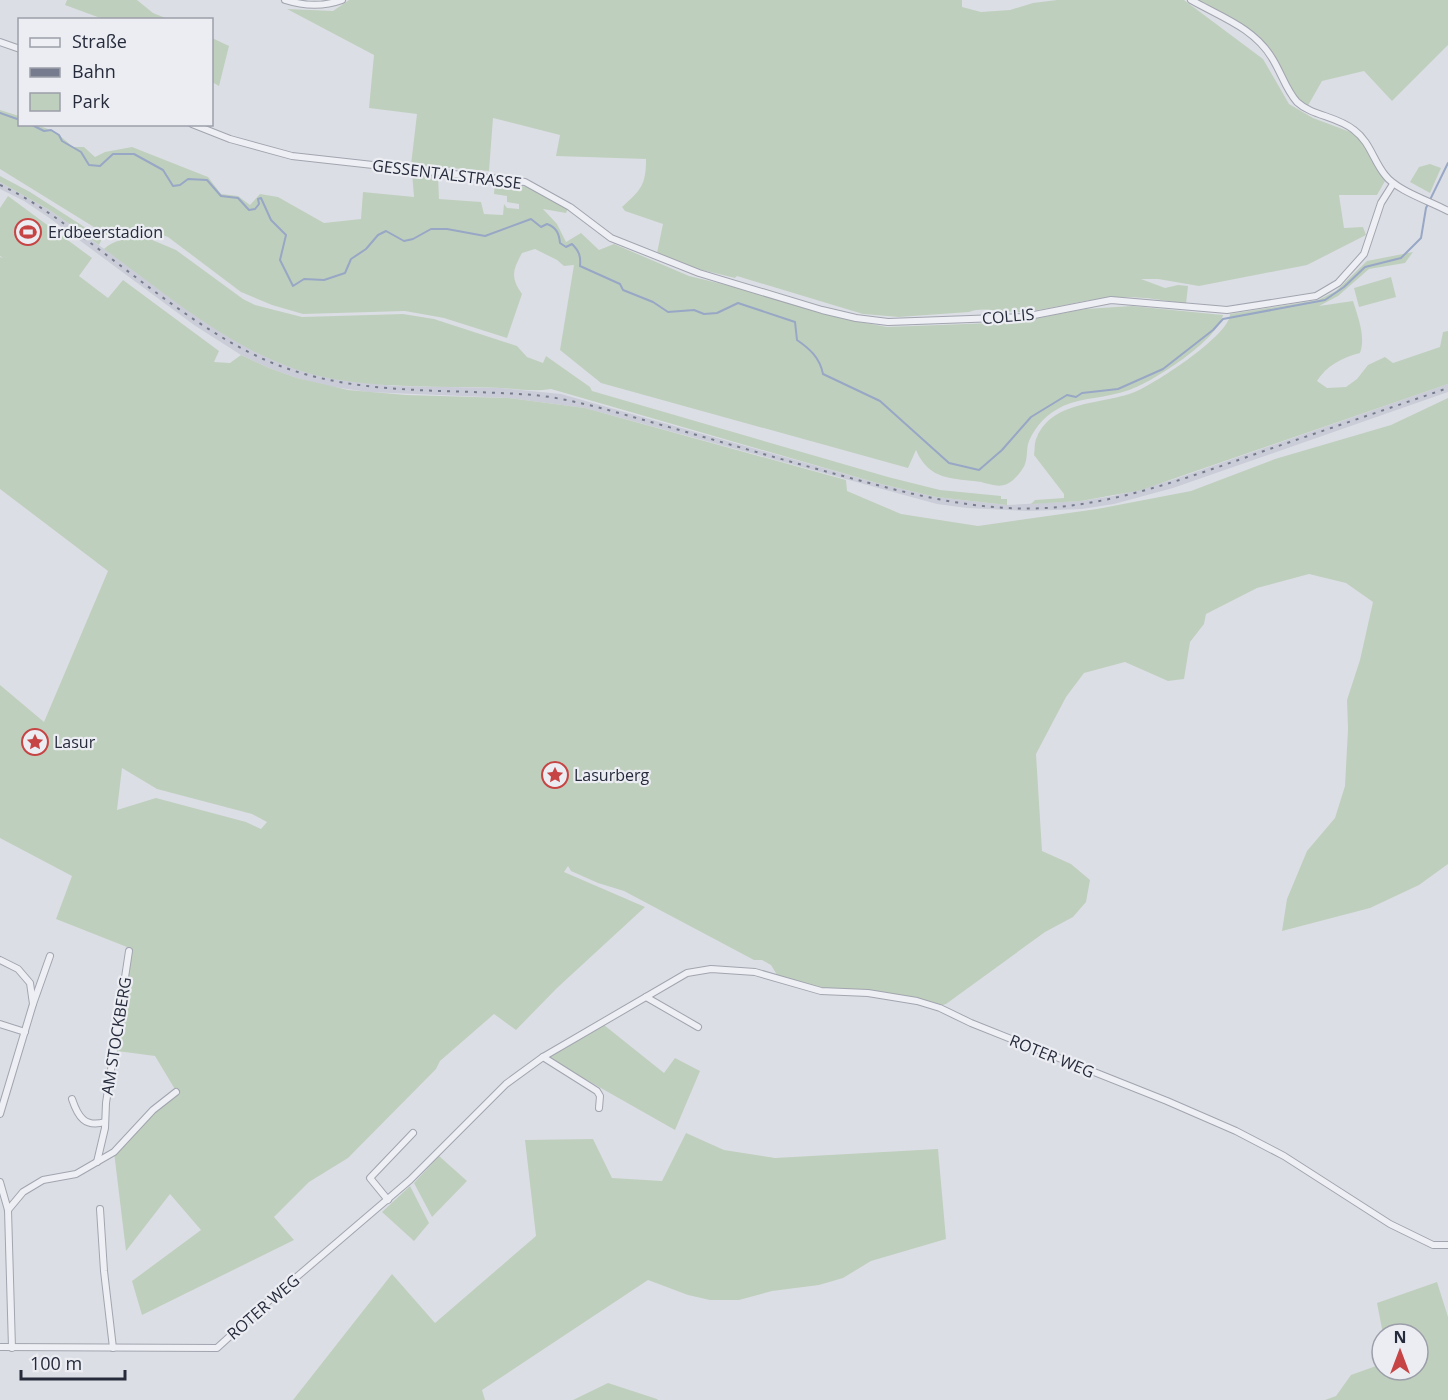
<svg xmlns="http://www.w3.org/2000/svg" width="1448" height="1400" font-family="'Open Sans',sans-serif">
  <rect width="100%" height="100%" fill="#dcdee5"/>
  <polygon fill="#cacdd7" points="0,182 51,211 225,335 281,363 301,370 337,379 394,386 501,388 561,394 877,483 936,497 1007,505 1081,501 1113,496 1172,480 1448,384 1448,392 1173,488 1114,504 1082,509 1028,511 967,508 937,504 585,408 509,398 368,392 327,386 297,378 269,368 241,355 194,325 48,217 24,201 0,189"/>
  <g fill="#bfcfbd" fill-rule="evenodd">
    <polygon points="67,0 137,0 153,13 168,19 103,19 65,5"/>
    <path d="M349 0H962V7L981 12 1010 10 1033 3 1057 0H1184L1263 59 1289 104 1313 118 1353 133 1364 144 1385 181 1377 195H1339L1344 228 1363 227 1366 235 1307 265 1199 286 1158 279H1141L1165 288 1178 285 1188 286 1186 304C1160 300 1135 295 1109 298 1080 300 1052 309 1023 312 1004 313 985 306 969 312L899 317 863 314 737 276 735 278 698 269 657 253 663 224 625 211 622 207C641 190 646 185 646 159L556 156 560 135 493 118 489 171 411 165 417 114 369 108 374 55 287 9 333 11Z"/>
    <polygon points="1191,0 1448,0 1448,45 1392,101 1364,71 1322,81 1306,109 1293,97 1256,38"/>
    <polygon points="212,38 229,46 219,86 212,82"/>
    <path d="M0 110 19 116 20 124C45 125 55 130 73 147H84L95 157 105 152 132 147 208 177 221 194 238 196 250 205 260 194 278 197 324 223 361 219 363 192 414 197 412 172 438 175 439 199 481 202 484 214 503 215 504 204 507 208 519 209V204L507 202V196L494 194 495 181 533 188 568 208 566 213 543 209 557 224 566 242 581 233 599 250 614 244 689 276 764 294 860 322 887 327 1018 322 1085 309 1132 306 1223 315C1218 340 1153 382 1129 390 1108 398 1084 397 1063 406 1047 414 1036 425 1029 441 1026 449 1028 456 1025 464 1023 470 1014 481 1007 484 999 488 989 484 981 482 953 478 929 481 916 450L908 468 601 383 560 350 574 265 564 266 557 260 535 249 522 253C513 270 510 277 522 294L507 338 444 318 405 311 303 314 272 305 241 292 168 237 143 228 117 233 110 237 0 169Z"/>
    <polygon points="1430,164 1441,168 1430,193 1410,182 1419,167"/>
    <polygon points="0,176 30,192 100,237 101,241 99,245 51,211 0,182"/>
    <path d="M8 196 92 258 79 276 108 298 123 280 219 351 214 362 230 363 241 355 269 368 297 378 348 390 406 395 509 398 585 408 846 480 847 491 901 514 978 526 1097 509 1191 491 1275 459 1391 425 1448 398V864L1419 885 1370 908 1282 931 1287 899 1307 851 1335 818 1345 786 1348 729 1347 700 1360 660 1373 602 1346 583 1309 574 1257 588 1206 614 1204 624 1190 642 1184 679 1168 681 1125 662 1084 673 1066 697 1036 754 1042 851 1071 864 1090 880 1086 902 1073 917 1045 932 946 1004 940 1006 902 995 820 989 786 980 777 975 771 965 762 960H754L624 891 598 883 571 871 568 866 564 872 645 907 557 988 516 1030 494 1014 440 1061 436 1069 348 1158 309 1182 274 1217 294 1240 142 1315 132 1281 201 1230 170 1194 126 1251 114 1152 176 1091 155 1056 117 1051 132 949 56 919 72 876 0 838V685L44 722 108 571 0 489V257L3 258 0 256V208ZM122 768 157 789 252 814 267 822 261 829 246 822 156 798 117 810Z"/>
    <path d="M150 239 176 250 243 299 255 305 302 317 403 314 434 319 517 346 527 357 543 363 546 356 590 387 592 391 888 477 940 490 1001 496V499H1007V505L936 497 877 483 551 389C534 392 518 389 501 388 484 387 468 387 451 387 407 386 362 386 319 376 237 356 171 297 104 249 117 237 133 238 150 239Z"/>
    <path d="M1413 252 1405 263 1369 269 1338 296 1319 306 1353 301C1358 317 1366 337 1360 353 1343 357 1326 366 1317 381L1327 388 1346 387 1357 379 1368 365 1385 357 1393 363 1440 347 1443 332 1448 331V384L1141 490 1081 501 1031 504 1035 500 1064 498V494L1034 455C1035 450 1034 442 1037 437 1053 399 1105 405 1137 391 1157 382 1230 335 1230 314L1318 300 1336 291 1367 261Z"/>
    <polygon points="1391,277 1396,297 1359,307 1354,288"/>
    <polygon points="604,1025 664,1073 675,1058 700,1071 675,1130 548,1058"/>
    <polygon points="686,1133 724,1150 775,1158 938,1149 946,1239 871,1261 843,1278 819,1285 772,1291 739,1300 710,1300 688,1295 648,1280 482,1390 485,1400 293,1400 392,1274 435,1323 536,1236 525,1140 593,1139 612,1178 662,1181"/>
    <polygon points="439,1156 467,1181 432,1217 414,1183"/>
    <polygon points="410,1186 429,1223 414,1241 382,1212"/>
    <polygon points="1437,1282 1448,1317 1448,1400 1325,1400 1336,1396 1351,1375 1376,1366 1382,1353 1382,1370 1418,1370 1418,1334 1383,1334 1377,1303"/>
    <polygon points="608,1383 657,1399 658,1400 573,1400"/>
  </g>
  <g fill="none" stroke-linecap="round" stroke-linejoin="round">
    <g stroke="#98a7c5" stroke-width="2">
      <polyline points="0,113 20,120"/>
      <path d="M30 124 44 131 51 130 59 135 62 141 81 152 89 165 100 166 113 154H134L163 170 173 186 180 185 188 179 207 180 221 196 238 198 249 210 255 209 259 204 258 199 261 198 271 220 286 235 280 260 293 286 304 279 324 280 345 273 351 259 366 249 378 235 386 231 404 241 413 239 431 229H447L485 236 531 219 541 227 547 224C556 227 559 233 560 243L566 247 572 244C579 251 581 256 580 266L620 284 623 290 653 302 668 312 694 310 704 314 717 313 738 303 795 322 797 340C810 349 820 358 823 374L880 401 949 463 979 470 1002 450 1031 417 1067 395 1076 397 1082 393 1118 389 1163 369 1213 330 1223 319 1325 300 1344 287 1365 267 1401 258 1421 238 1426 208 1448 163"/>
    </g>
    <defs>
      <g id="street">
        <path d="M285 0C304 6 323 7 342 0"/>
        <path d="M1191 0C1221 17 1254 28 1272 58 1281 72 1286 90 1297 102 1312 116 1337 116 1354 130 1370 142 1373 160 1385 175 1397 191 1430 201 1448 211"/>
        <polyline points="0,42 20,49"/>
        <polyline points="192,124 230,139 292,156 525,182 570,207 611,238 699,273 822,310 856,318 888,322 1024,317 1111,300 1227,310 1316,296 1338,283 1364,254 1381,203 1393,184"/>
        <polyline points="0,960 18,969 30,983 33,1004 0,1114"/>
        <polyline points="646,997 698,1027"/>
        <polyline points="33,1004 50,956"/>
        <polyline points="0,1024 25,1032"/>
        <polyline points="543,1057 597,1091 600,1096 599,1108"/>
        <path d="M72 1099C78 1117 85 1128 105 1122"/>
        <polyline points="97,1162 105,1128 106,1103 129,951"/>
        <polyline points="0,1182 8,1210 12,1348"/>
        <polyline points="388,1200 370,1178 413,1133"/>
        <polyline points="100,1209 104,1271 113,1348"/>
        <polyline points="8,1210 23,1192 43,1180 76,1174 114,1152 153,1110 176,1092"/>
        <polyline points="0,1347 217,1348 272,1298 410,1180 506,1084 543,1057 687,973 711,969 755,972 821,991 868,993 917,1001 940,1008 971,1023 1167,1101 1236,1131 1284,1156 1390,1224 1433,1245 1448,1245"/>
      </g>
    </defs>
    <use href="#street" stroke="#a2a5af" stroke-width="8"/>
    <use href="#street" stroke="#eeeff4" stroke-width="6"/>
    <path stroke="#767c8e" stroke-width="2" stroke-dasharray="3 6" stroke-linecap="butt" d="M0 185C29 198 55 217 81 236 140 279 202 333 270 362 354 397 445 388 534 395 555 397 576 402 597 407 674 428 751 451 828 472 899 491 971 512 1046 508 1122 503 1192 476 1264 451 1325 430 1387 409 1448 388"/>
  </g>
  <defs>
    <symbol id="stadium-ring" viewBox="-11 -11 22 22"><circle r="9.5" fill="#ebedf3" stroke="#c74445" stroke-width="1.5"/><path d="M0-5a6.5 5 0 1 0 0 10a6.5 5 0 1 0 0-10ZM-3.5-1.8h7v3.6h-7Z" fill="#c74445"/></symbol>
    <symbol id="sight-ring" viewBox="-11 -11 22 22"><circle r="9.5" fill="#ebedf3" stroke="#c74445" stroke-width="1.5"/><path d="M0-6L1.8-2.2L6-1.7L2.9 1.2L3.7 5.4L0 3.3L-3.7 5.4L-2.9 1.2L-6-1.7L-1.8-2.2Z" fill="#c74445"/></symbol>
  </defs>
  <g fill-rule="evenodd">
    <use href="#stadium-ring" x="13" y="217" width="30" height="30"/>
    <use href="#sight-ring" x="20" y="727" width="30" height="30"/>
    <use href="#sight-ring" x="540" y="760" width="30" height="30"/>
  </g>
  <g text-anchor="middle" stroke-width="4.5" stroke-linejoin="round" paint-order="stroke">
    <g font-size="16" fill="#262b3b" stroke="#ebedf3">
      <text transform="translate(447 174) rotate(7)" y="6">GESSENTALSTRASSE</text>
      <text transform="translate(1008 316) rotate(-5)" y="6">COLLIS</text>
      <text transform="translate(116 1036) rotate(-81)" y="6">AM STOCKBERG</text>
      <text transform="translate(1052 1056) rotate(22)" y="6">ROTER WEG</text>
      <text transform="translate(263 1307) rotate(-41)" y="6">ROTER WEG</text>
    </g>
    <g font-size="16" fill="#262b3b" stroke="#ebedf3" text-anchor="start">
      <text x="48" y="238">Erdbeerstadion</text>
      <text x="54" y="748">Lasur</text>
      <text x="574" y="781">Lasurberg</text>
    </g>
  </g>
  <rect x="18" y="18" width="195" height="108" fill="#ebedf3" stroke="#9c9fa9" stroke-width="1.5"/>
  <rect x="30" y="38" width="30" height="9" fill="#eeeff4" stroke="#9c9fa9" stroke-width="1.5"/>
  <text x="72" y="48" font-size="18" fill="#262b3b">Straße</text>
  <rect x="30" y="68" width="30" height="9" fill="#767c8e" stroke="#9c9fa9" stroke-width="1.5"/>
  <text x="72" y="78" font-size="18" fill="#262b3b">Bahn</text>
  <rect x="30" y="93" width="30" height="18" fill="#bfcfbd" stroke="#9c9fa9" stroke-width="1.5"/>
  <text x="72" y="108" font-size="18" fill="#262b3b">Park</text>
  <g transform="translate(1400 1352)"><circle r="28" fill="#ebedf3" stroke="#9c9fa9" stroke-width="1.5"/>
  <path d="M0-4.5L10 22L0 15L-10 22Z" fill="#c74445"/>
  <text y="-9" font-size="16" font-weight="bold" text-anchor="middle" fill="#262b3b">N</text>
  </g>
  <path d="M21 1370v9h104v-9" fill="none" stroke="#262b3b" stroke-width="3"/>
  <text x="30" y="1370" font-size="18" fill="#262b3b" stroke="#ebedf3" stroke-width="4.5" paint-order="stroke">100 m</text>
</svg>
